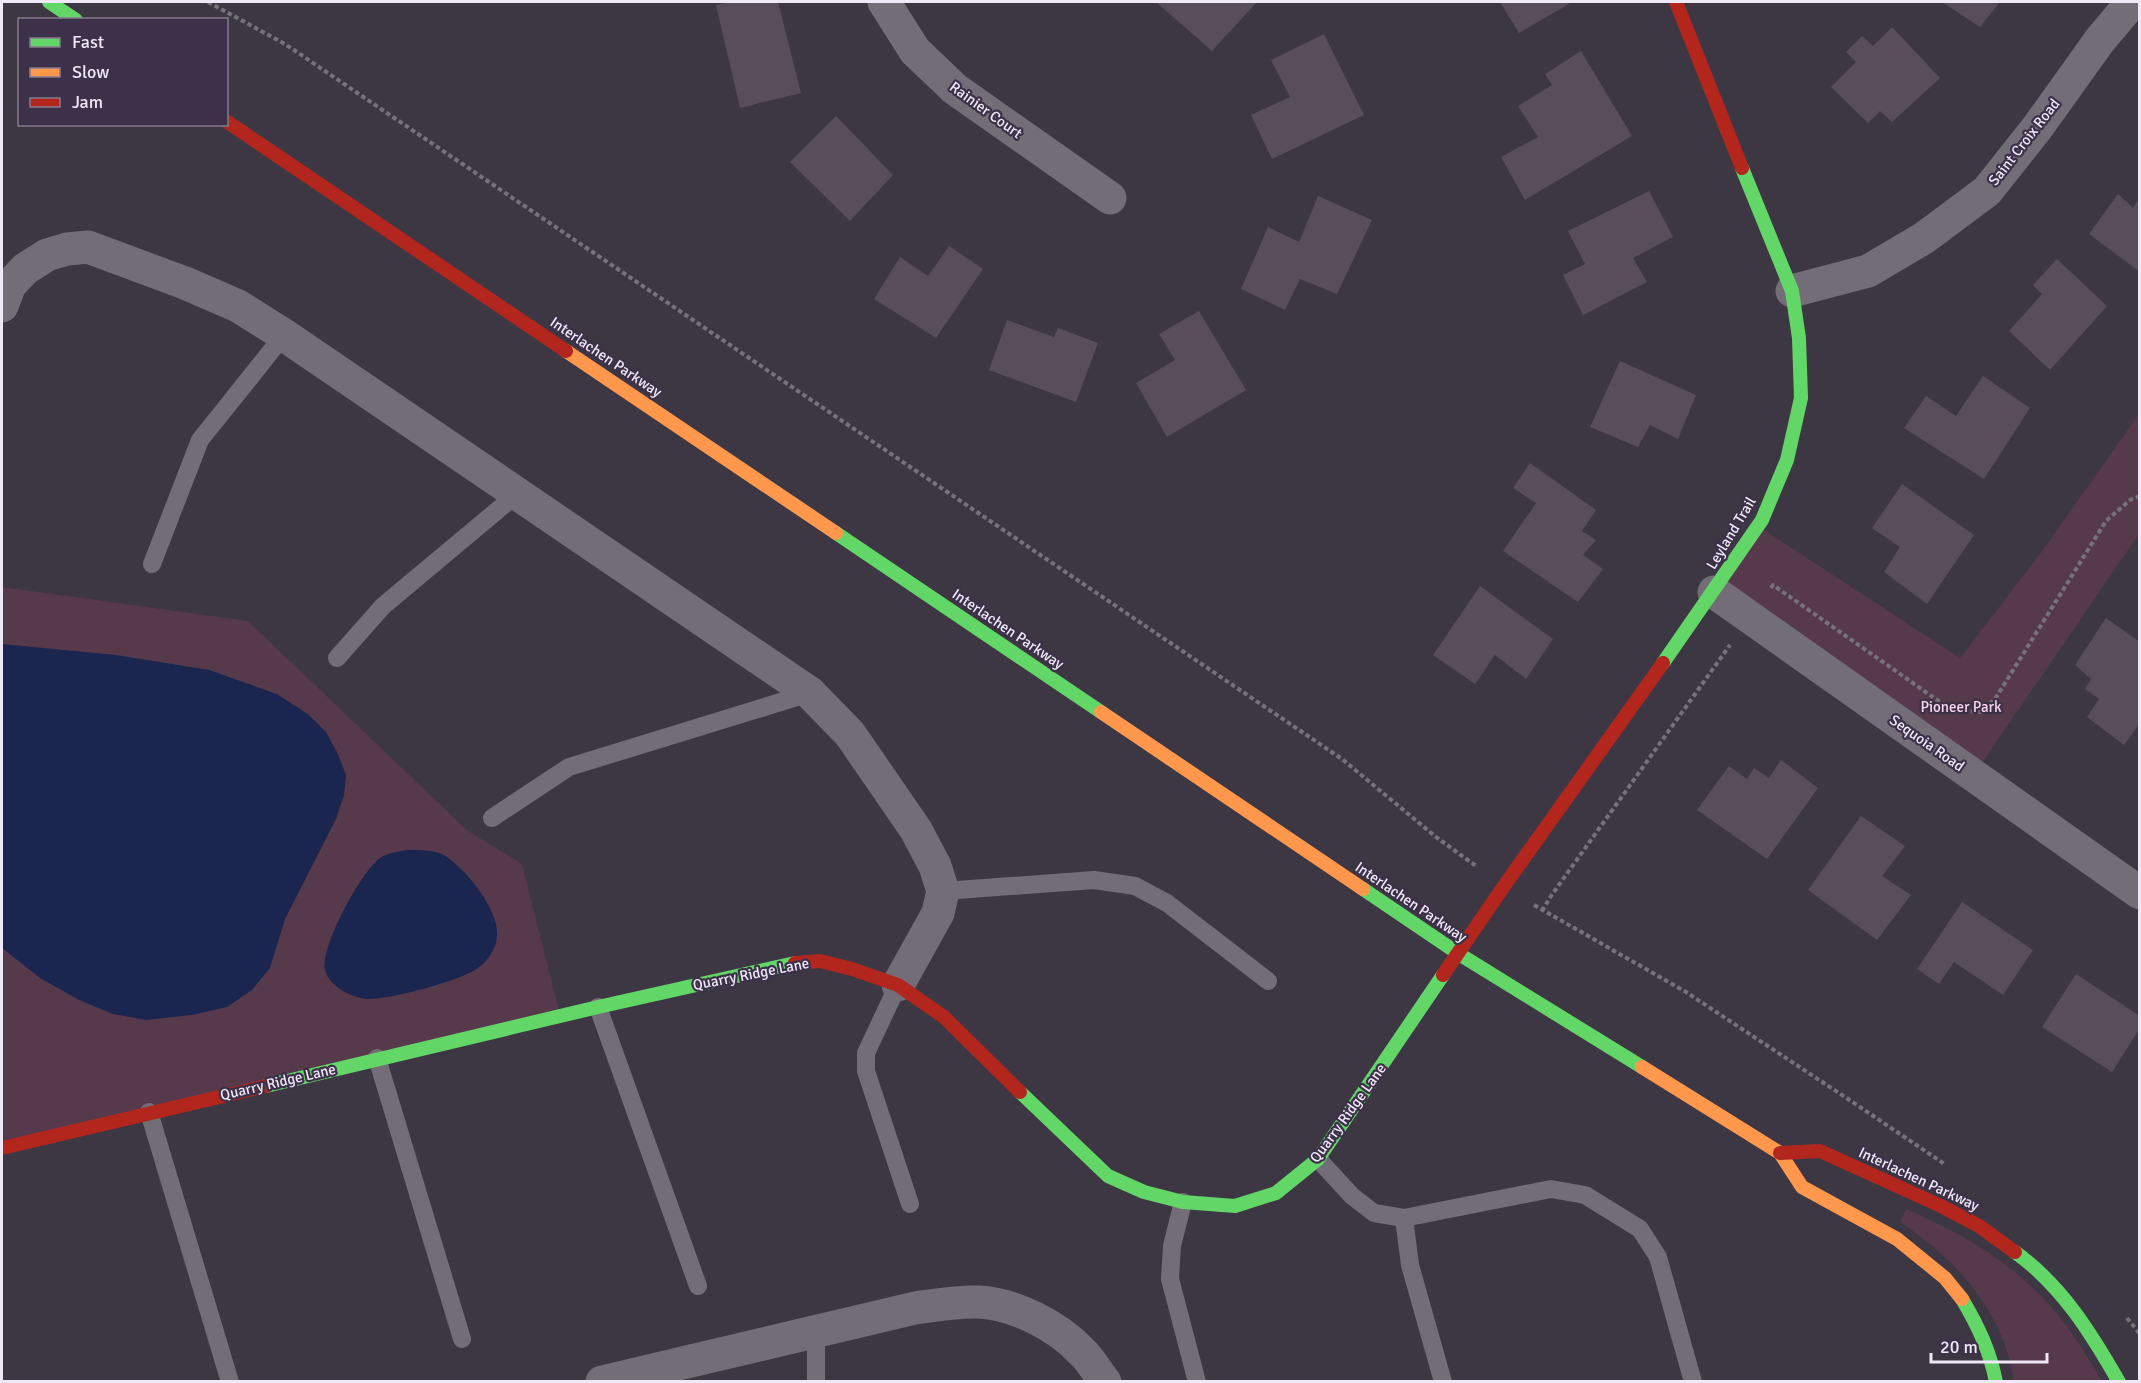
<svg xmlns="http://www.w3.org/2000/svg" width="2141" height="1383" font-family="Signika,sans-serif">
  <rect width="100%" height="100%" fill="#3d3743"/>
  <g fill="#56394b">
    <polygon points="2139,414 2139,534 1973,776 1714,592 1758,526 1960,658 2040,554"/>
    <polygon points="2,587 248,621 468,831 522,864 560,1015 2,1148"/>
    <path d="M1906 1209C1975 1239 2032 1274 2075 1338 2085 1352 2093 1367 2102 1381H2014C2004 1312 1956 1259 1900 1222Z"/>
  </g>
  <g fill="#1a264f">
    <polygon points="2,644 116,655 209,670 277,694 309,715 326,732 338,754 346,775 344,795 336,819 285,919 270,968 252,990 227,1007 192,1015 146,1020 113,1014 79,1000 40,978 2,948"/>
    <path d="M406 850C418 850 430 849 442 854 465 867 505 915 496 943 493 952 486 963 478 968 460 981 391 999 369 999 354 999 329 987 325 970 320 947 361 872 380 858 387 853 398 852 406 850Z"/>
  </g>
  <g fill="#584d5b">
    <polygon points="731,2 778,2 801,93 740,108 716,5"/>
    <polygon points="1156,2 1257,2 1212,51"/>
    <polygon points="1500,2 1567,2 1569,4 1519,33"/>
    <polygon points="1942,2 2000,2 1980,27"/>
    <polygon points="1892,27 1940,78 1892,122 1880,111 1868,123 1831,87 1856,62 1846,52 1862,36 1873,46"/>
    <polygon points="1324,34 1364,115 1272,159 1251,115 1290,97 1271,60"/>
    <polygon points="1581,51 1632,136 1525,200 1501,157 1538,137 1518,106 1552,85 1545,74"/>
    <polygon points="836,116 893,175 850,221 790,162"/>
    <polygon points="1649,191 1673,237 1633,258 1647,282 1583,315 1563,275 1585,264 1568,231"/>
    <polygon points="2118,194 2133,208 2140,197 2140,272 2089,234"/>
    <polygon points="1318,196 1372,220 1337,294 1300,279 1285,310 1241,289 1268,227 1299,242"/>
    <polygon points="949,246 983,269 936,338 874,299 900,257 928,276"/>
    <polygon points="2057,259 2107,306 2050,370 2009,331 2042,294 2033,285"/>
    <polygon points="1199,311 1246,390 1167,437 1136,383 1175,360 1159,334"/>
    <polygon points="1007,320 1054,337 1058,328 1098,343 1076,402 989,370"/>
    <polygon points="1620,361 1696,395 1678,439 1650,425 1638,447 1590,427"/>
    <polygon points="1983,376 2030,408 1984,479 1904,428 1926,396 1956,416"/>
    <polygon points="1530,463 1596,510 1582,531 1596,540 1583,555 1603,569 1578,602 1503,551 1536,503 1513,488"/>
    <polygon points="1902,484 1974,535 1927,604 1884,572 1900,547 1872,528"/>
    <polygon points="1480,586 1553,639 1526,679 1495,655 1475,684 1433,655"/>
    <polygon points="2106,618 2140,642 2140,723 2124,745 2087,717 2099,699 2085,689 2091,679 2075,665"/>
    <polygon points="1781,760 1818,788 1767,859 1697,810 1729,766 1747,779 1754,768 1769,778"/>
    <polygon points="1861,816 1905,846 1882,876 1911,895 1877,940 1808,890"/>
    <polygon points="1962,902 2033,950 2003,995 1954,962 1939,984 1917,969"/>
    <polygon points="2076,974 2140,1016 2140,1028 2112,1072 2042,1027"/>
  </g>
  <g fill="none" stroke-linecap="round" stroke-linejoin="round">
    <g stroke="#76727b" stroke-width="4" stroke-dasharray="4.5 3" stroke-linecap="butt">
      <polyline points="208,2 285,44 1342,759 1436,837 1476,866"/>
      <polyline points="1771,588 1773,585 1940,702 1961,711 1981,712 1995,699 2106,521 2130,500 2140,496"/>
      <polyline points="1534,905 1686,992 1851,1101 1946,1165"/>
      <polyline points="1542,911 1551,896 1730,645"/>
      <polyline points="2127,1318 2140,1334"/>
    </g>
    <g stroke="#736d78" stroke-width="18">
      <polyline points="152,564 200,440 284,335"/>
      <polyline points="337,658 383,606 517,494"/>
      <polyline points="492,818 569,767 810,693"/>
      <polyline points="943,891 1094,880 1135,886 1167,903 1268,981"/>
      <polyline points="898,985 866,1053 866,1071 910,1204"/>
      <polyline points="598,1007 698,1286"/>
      <polyline points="377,1058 462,1339"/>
      <polyline points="149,1112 230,1382"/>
      <polyline points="1318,1159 1352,1196 1374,1213 1404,1218 1410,1265 1443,1382"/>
      <polyline points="1183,1202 1172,1246 1170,1279 1197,1382"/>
      <polyline points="1404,1218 1551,1189 1585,1195 1640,1229 1658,1257 1693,1382"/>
      <polyline points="816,1332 816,1382"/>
    </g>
    <g stroke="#736d78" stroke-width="33">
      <polyline points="884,2 915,51 955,89 1110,198"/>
      <polyline points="1792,291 1868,271 1924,238 1987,191 2037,128 2100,40 2132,2"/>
      <polyline points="2,306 10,285 25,269 47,255 67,249 88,247 185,283 238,306 284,335 810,693 850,734 916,830 935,866 943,891 938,913 898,985"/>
      <polyline points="1714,592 2140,893"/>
      <path d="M602 1382 915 1308C936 1305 958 1301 979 1302 1015 1304 1058 1326 1082 1352 1091 1360 1097 1372 1105 1382"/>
    </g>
    <g stroke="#63d668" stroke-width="14">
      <polyline points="49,2 76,20"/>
      <polyline points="836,533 1101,712"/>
      <polyline points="1663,663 1762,520 1787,460 1801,398 1799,338 1792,291 1742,168"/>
      <polyline points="1363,889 1459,954 1642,1067"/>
      <polyline points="266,1086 598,1007 795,963"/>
      <polyline points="1020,1092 1108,1176 1144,1192 1183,1202 1235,1206 1276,1193 1318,1159 1443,975"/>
      <path d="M2015 1252C2062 1286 2091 1333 2119 1382"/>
      <path d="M1962 1299C1978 1326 1990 1351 1996 1382"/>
    </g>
    <g stroke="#ff974d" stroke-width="14">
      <polyline points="566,351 836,533"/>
      <polyline points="1101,712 1363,889"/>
      <polyline points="1642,1067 1780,1153 1802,1187 1897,1239 1945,1278 1962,1299"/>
    </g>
    <g stroke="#b3261e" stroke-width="14">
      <polyline points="1676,2 1742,168"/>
      <polyline points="226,121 566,351"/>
      <polyline points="795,963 820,961 852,969 898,985 944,1017 1020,1092"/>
      <polyline points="1443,975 1504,886 1663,663"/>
      <polyline points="2,1148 266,1086"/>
      <polyline points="1780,1153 1820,1151 1941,1206 1979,1226 2015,1252"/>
    </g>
  </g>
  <g text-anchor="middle" stroke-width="4.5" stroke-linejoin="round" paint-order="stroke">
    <g font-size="15" fill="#efe8f7" stroke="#3d3149">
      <text transform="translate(986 110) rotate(36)" y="5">Rainier Court</text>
      <text transform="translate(2024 142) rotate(-52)" y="5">Saint Croix Road</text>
      <text transform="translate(606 357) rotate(34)" y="5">Interlachen Parkway</text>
      <text transform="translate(1731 533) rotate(-59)" y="5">Leyland Trail</text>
      <text transform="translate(1008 629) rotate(34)" y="5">Interlachen Parkway</text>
      <text transform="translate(1927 743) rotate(35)" y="5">Sequoia Road</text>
      <text transform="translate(1411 902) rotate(34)" y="5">Interlachen Parkway</text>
      <text transform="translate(751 974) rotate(-11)" y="5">Quarry Ridge Lane</text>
      <text transform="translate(278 1082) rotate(-13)" y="5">Quarry Ridge Lane</text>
      <text transform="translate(1348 1113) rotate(-54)" y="5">Quarry Ridge Lane</text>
      <text transform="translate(1919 1179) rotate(25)" y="5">Interlachen Parkway</text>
    </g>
    <g font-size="15" fill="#f9d6e8" stroke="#3d3149">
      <text x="1961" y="712">Pioneer Park</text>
    </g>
  </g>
  <rect width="2141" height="1383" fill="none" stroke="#efe8f7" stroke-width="6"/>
  <rect x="18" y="18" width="210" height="108" fill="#3d3149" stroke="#847a8f" stroke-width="1.5"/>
  <rect x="30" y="38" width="30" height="9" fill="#63d668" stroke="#847a8f" stroke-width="1.5"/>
  <text x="72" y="48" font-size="18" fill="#efe8f7">Fast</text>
  <rect x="30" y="68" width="30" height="9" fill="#ff974d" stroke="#847a8f" stroke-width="1.5"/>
  <text x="72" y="78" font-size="18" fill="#efe8f7">Slow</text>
  <rect x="30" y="98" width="30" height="9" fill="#b3261e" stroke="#847a8f" stroke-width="1.5"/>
  <text x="72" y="108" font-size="18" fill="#efe8f7">Jam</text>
  <path d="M1931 1353v9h116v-9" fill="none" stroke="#efe8f7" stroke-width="3"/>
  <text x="1940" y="1353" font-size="18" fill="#efe8f7" stroke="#3d3149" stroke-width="4.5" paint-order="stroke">20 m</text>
</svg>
